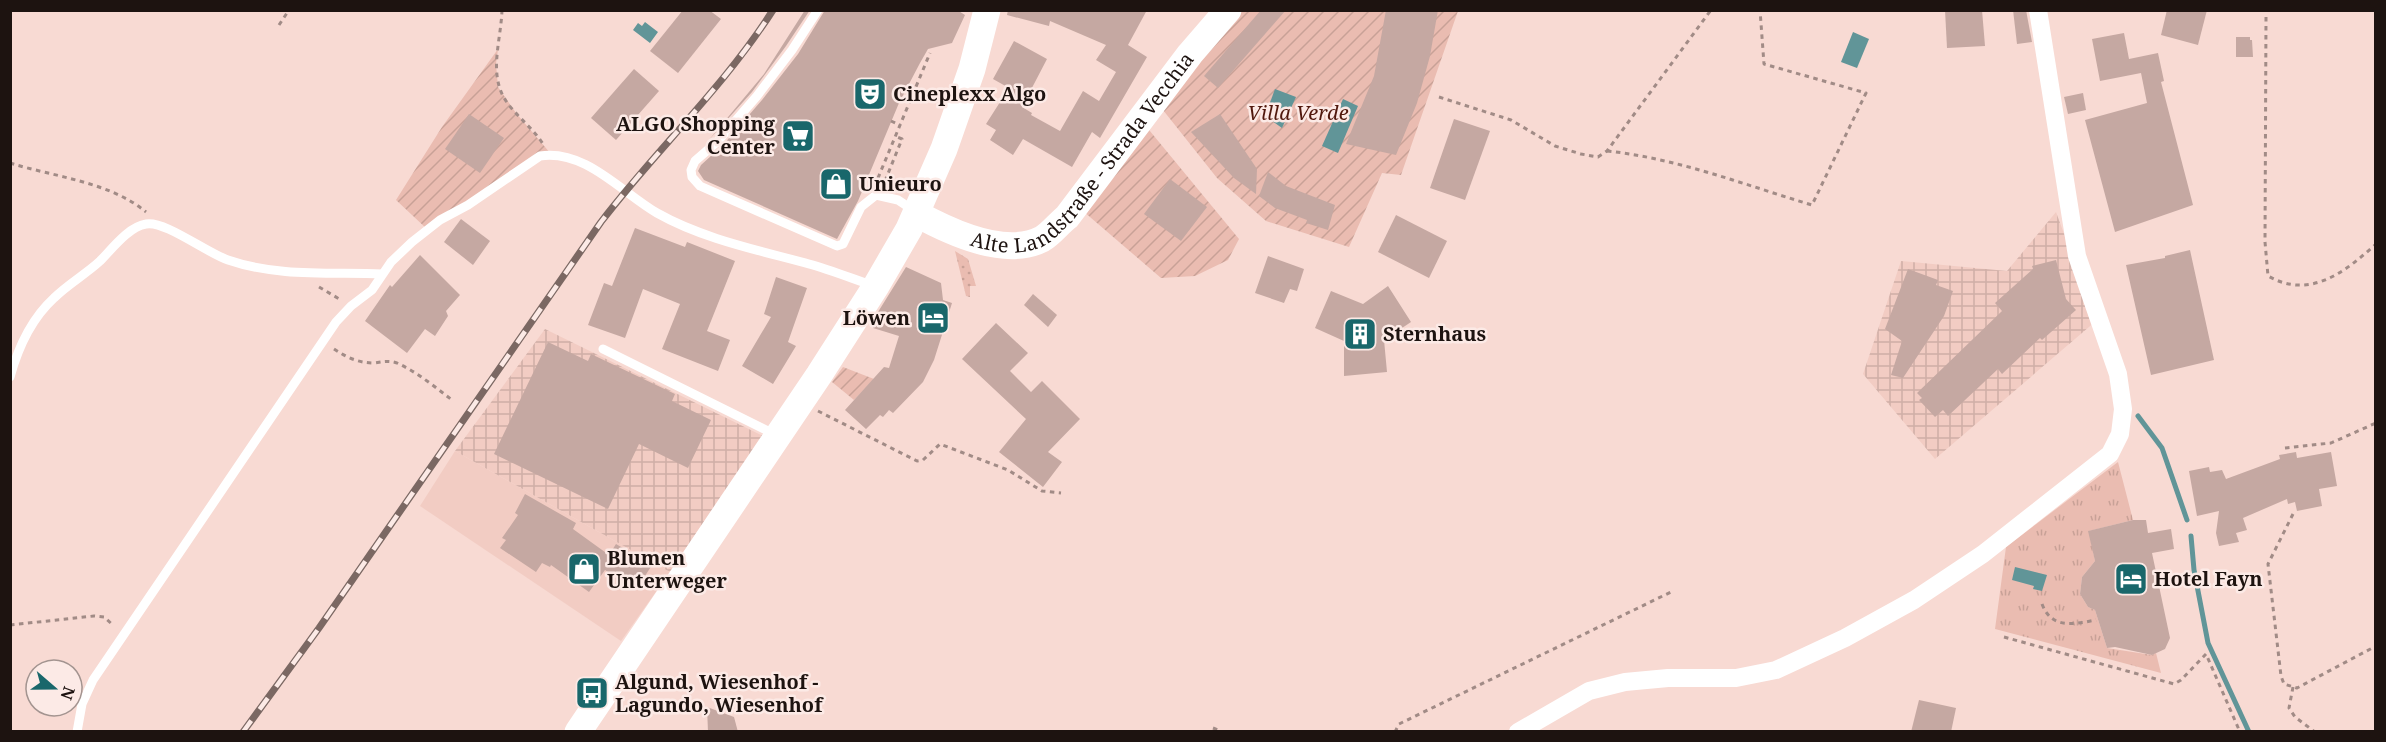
<svg xmlns="http://www.w3.org/2000/svg" width="2386" height="742" font-family="'Noto Serif',serif">
  <defs>
    <pattern id="industrial-grid" width="8" height="8" patternUnits="userSpaceOnUse" patternTransform="scale(1.5)"><rect width="8" height="8" fill="#f2ccc3"/><path d="M0 4h8M4 0v8" fill="none" stroke="#cfaea6"/></pattern>
    <pattern id="grass-dots" width="8" height="8" patternUnits="userSpaceOnUse" patternTransform="scale(1.5)"><rect width="8" height="8" fill="#eabcb1"/><path d="M2 2h.1M6 6h.1" fill="none" stroke="#c8a197" stroke-width="1.8" stroke-linecap="round"/></pattern>
    <pattern id="park-tufts" width="24" height="20" patternUnits="userSpaceOnUse" patternTransform="scale(1.5)"><rect width="24" height="20" fill="#eabcb1"/><path d="M3 7l-1-3M5 7V3M7 7l1-3M15 17l-1-3M17 17v-4M19 17l1-3" fill="none" stroke="#c8a197"/></pattern>
    <pattern id="garden-furrows" width="10" height="10" patternUnits="userSpaceOnUse" patternTransform="scale(1.5)"><rect width="10" height="10" fill="#eabcb1"/><path d="M-1 1l2-2M0 10L10 0M9 11l2-2" fill="none" stroke="#c8a197"/></pattern>
  </defs>
  <rect width="100%" height="100%" fill="#f8dad3"/>
  <polygon fill="#f2ccc3" points="455,451 670,572 621,641 420,506"/>
  <g fill="url(#industrial-grid)">
    <polygon points="2056,212 2096,321 1935,459 1863,374 1901,261 2007,271"/>
    <polygon points="545,329 763,436 670,572 455,451"/>
  </g>
  <polygon fill="url(#grass-dots)" points="955,251 968,259 976,286 970,286 970,297 966,296"/>
  <polygon fill="url(#park-tufts)" points="2118,462 2133,520 2089,531 2095,561 2082,577 2080,594 2088,607 2095,610 2107,648 2152,655 2156,653 2161,673 1995,629 2006,547"/>
  <g fill="url(#garden-furrows)">
    <polygon points="1238,11 1458,11 1401,175 1382,173 1349,247 1266,221 1217,178 1159,105"/>
    <polygon points="498,49 496,64 498,87 516,113 551,154 428,230 396,200 442,127"/>
    <polygon points="1140,119 1239,239 1228,260 1195,276 1161,278 1076,205"/>
    <polygon points="843,367 874,379 854,400 832,382"/>
  </g>
  <g fill="#619598">
    <polygon points="645,22 658,32 650,43 633,30 638,23 642,26"/>
    <polygon points="1853,32 1869,39 1857,68 1841,62"/>
    <polygon points="1275,89 1296,97 1282,128 1265,116"/>
    <polygon points="1343,99 1358,106 1338,153 1322,146"/>
    <polygon points="2015,567 2047,575 2042,591 2033,589 2034,586 2012,580"/>
  </g>
  <g fill="none" stroke-linecap="round" stroke-linejoin="round">
    <g stroke="#619598" stroke-width="5">
      <polyline points="2138,416 2162,448 2187,520"/>
      <polyline points="2191,536 2194,570 2208,643 2249,732"/>
    </g>
  </g>
  <g fill="#c5a8a2">
    <polygon points="683,10 709,10 721,19 678,73 650,51"/>
    <polygon points="805,10 810,10 786,46 752,92 708,141 764,74"/>
    <polygon points="825,10 957,10 965,15 952,43 928,49 920,63 899,103 858,201 837,239 704,180 698,171 701,165 723,145 762,100 798,54"/>
    <polygon points="1008,10 1147,10 1128,45 1147,57 1100,138 1092,132 1072,167 1023,139 1013,155 990,140 996,130 986,124 1009,88 993,79 1014,41 1047,59 1022,107 1032,113 1031,115 1060,131 1083,91 1099,101 1116,72 1096,60 1106,45 1050,21 1049,26 1007,15"/>
    <polygon points="1261,10 1286,10 1218,88 1204,76"/>
    <polygon points="1386,10 1438,10 1430,56 1417,103 1396,155 1346,144 1374,76"/>
    <polygon points="1945,10 1982,10 1985,46 1947,48"/>
    <polygon points="2013,10 2026,10 2032,42 2017,44"/>
    <polygon points="2167,10 2207,10 2198,45 2161,35"/>
    <polygon points="2124,33 2129,59 2158,53 2164,81 2161,82 2193,205 2115,232 2085,120 2147,103 2141,73 2100,81 2092,39"/>
    <polygon points="2236,37 2250,37 2250,40 2252,40 2253,57 2236,57"/>
    <polygon points="634,69 659,91 616,140 591,118"/>
    <polygon points="2083,93 2086,110 2068,114 2064,97"/>
    <polygon points="469,114 504,138 480,173 445,149"/>
    <polygon points="1220,114 1257,169 1256,194 1234,178 1191,132"/>
    <polygon points="1454,119 1490,131 1465,200 1430,188"/>
    <polygon points="1268,172 1286,186 1335,205 1328,230 1306,223 1307,220 1275,208 1259,196"/>
    <polygon points="1170,179 1207,207 1181,241 1144,214"/>
    <polygon points="1396,215 1447,241 1429,278 1378,252"/>
    <polygon points="461,219 490,241 473,265 444,242"/>
    <polygon points="635,228 685,247 687,242 735,261 707,331 730,340 718,371 662,349 680,304 643,289 625,338 588,325 604,283 612,286"/>
    <polygon points="2190,250 2214,360 2151,375 2126,265 2165,258 2165,256"/>
    <polygon points="420,255 460,295 446,311 448,316 435,336 425,329 407,353 365,321 390,285 392,287"/>
    <polygon points="1268,256 1304,269 1297,291 1290,289 1284,303 1255,293"/>
    <polygon points="2056,260 2066,299 2076,310 2042,340 2040,338 2002,374 1998,369 1948,416 1943,410 1935,417 1919,400 1922,398 1917,393 2002,311 1995,303 2033,269 2032,266"/>
    <polygon points="906,267 941,283 943,300 952,303 934,360 923,382 893,413 889,410 883,417 880,415 866,429 845,410 884,367 889,368 899,336 873,328 878,312"/>
    <polygon points="1908,269 1938,280 1936,285 1953,291 1944,316 1903,378 1891,375 1902,341 1885,329"/>
    <polygon points="776,277 807,288 788,342 796,346 773,384 742,366 771,317 764,314"/>
    <polygon points="1388,286 1411,322 1384,340 1387,372 1344,376 1344,341 1315,328 1331,291 1363,304"/>
    <polygon points="1033,294 1057,315 1048,327 1024,305"/>
    <polygon points="996,323 1028,353 1010,371 1031,392 1042,381 1080,419 1048,452 1062,462 1043,487 999,452 1026,419 962,359"/>
    <polygon points="548,342 588,361 591,354 675,394 672,401 711,420 688,468 639,444 608,509 494,454"/>
    <polygon points="2296,452 2297,458 2331,452 2337,486 2319,489 2322,506 2297,511 2295,502 2288,504 2287,499 2243,518 2247,530 2236,533 2239,542 2219,546 2216,533 2219,511 2197,516 2189,471 2209,467 2210,472 2222,470 2226,479 2280,459 2279,455"/>
    <polygon points="525,494 576,523 573,529 609,555 616,544 652,565 636,590 605,570 589,592 551,565 550,567 542,563 536,572 500,548 506,540 502,538 518,515 515,513"/>
    <polygon points="2133,520 2146,520 2148,533 2171,529 2174,549 2152,553 2170,638 2165,649 2152,655 2115,647 2107,648 2095,610 2088,607 2080,594 2082,577 2095,561 2088,531"/>
    <polygon points="1919,700 1956,708 1951,732 1911,732"/>
    <polygon points="707,707 734,717 738,732 708,732"/>
  </g>
  <g fill="none" stroke-linecap="round" stroke-linejoin="round">
    <g stroke="#a18b86" stroke-width="3" stroke-dasharray="4.5 4.5" stroke-linecap="butt">
      <path d="M502 10C501 41 488 74 506 101 517 117 533 128 543 144"/>
      <path d="M2266 17 2265 242 2268 276C2310 300 2345 272 2376 244"/>
      <polyline points="279,25 289,10"/>
      <polyline points="1439,97 1511,120 1555,146 1581,154 1598,157 1607,151 1711,10"/>
      <polyline points="891,121 900,125"/>
      <path d="M1607 151C1676 158 1745 185 1812 205L1866 93 1764 64 1760 10"/>
      <path d="M10 163C55 177 110 182 146 212"/>
      <polyline points="878,178 930,53"/>
      <polyline points="885,181 902,139 895,136"/>
      <polyline points="319,287 341,300"/>
      <path d="M334 349C346 357 358 363 374 363 382 362 388 360 397 363 417 372 435 387 452 400"/>
      <polyline points="818,411 917,461 923,460 940,444 1008,470 1042,491 1061,493"/>
      <polyline points="2285,448 2331,443 2376,423"/>
      <polyline points="2293,514 2268,564 2281,676 2284,684 2297,688 2376,646"/>
      <path d="M2042 604C2052 630 2074 624 2096 620"/>
      <polyline points="10,625 94,616 104,617 114,626"/>
      <polyline points="2004,637 2174,684 2181,680 2206,654 2240,732"/>
      <polyline points="2293,687 2289,708 2295,717 2315,732"/>
      <polyline points="1213,728 1223,732"/>
      <polyline points="1395,732 1399,724 1673,591"/>
    </g>
    <g stroke="#fff" stroke-width="9">
      <polyline points="818,10 792,50 757,96 718,141 695,161 691,170 692,177 700,186 837,246 843,244 861,207 876,195 898,200 913,210"/>
      <polyline points="603,349 776,435"/>
      <path d="M10 377C18 348 31 319 54 298 68 284 86 274 100 261 112 249 128 227 146 224 164 220 207 253 228 260 277 277 331 272 382 274"/>
      <path d="M77 732 82 704 93 680 336 322 351 306 372 290 391 262 412 242 440 220 468 205 540 156C585 149 621 192 657 213 703 239 758 250 809 264 831 270 853 279 874 286"/>
    </g>
    <polyline stroke="#fff" stroke-width="18" points="1518,732 1589,691 1625,682 1668,678 1736,678 1776,670 1845,638 1914,600 1983,554 2110,454 2120,434 2123,409 2118,374 2077,256 2038,10"/>
    <g stroke="#fff" stroke-width="27">
      <path id="s1" d="M917 214C950 232 1005 258 1042 239 1051 234 1059 223 1067 217L1190 54 1228 10"/>
      <polyline points="578,732 819,375 876,286 909,229 944,149 972,69 987,10"/>
    </g>
    <defs>
      <path id="rail" d="M243 732 319 628 601 222C656 150 724 87 773 10"/>
    </defs>
    <use href="#rail" stroke="#7b6863" stroke-width="7"/>
    <use href="#rail" stroke="#fceae6" stroke-width="4.5" stroke-dasharray="14" stroke-linecap="butt"/>
  </g>
  <defs>
    <symbol id="theatre-square" viewBox="-11 -11 22 22"><rect x="-9" y="-9" width="18" height="18" rx="4" fill="#19676b" stroke="#fceae6"/><path d="M-5-5.5Q0-4 5-5.5V0Q5 5 0 6Q-5 5-5 0ZM-3.3-2.5H-1v1.5H-3.3ZM1-2.5H3.3v1.5H1ZM-2.8 1Q0 5.5 2.8 1Z" fill="#fff"/></symbol>
    <symbol id="supermarket-square" viewBox="-11 -11 22 22"><rect x="-9" y="-9" width="18" height="18" rx="4" fill="#19676b" stroke="#fceae6"/><path d="M-6-5.5h2.5l.6 2H6L4.5 2H-2.5L-4.4-4H-6ZM-1.5 3.2a1.3 1.3 0 1 0 .1 0ZM3 3.2a1.3 1.3 0 1 0 .1 0Z" fill="#fff"/></symbol>
    <symbol id="shop-square" viewBox="-11 -11 22 22"><rect x="-9" y="-9" width="18" height="18" rx="4" fill="#19676b" stroke="#fceae6"/><path d="M-5-2.5h2.3a2.7 3.5 0 0 1 5.4 0H5L5.5 6h-11ZM-1.5-2.5h3a1.5 2.3 0 0 0-3 0Z" fill="#fff"/></symbol>
    <symbol id="hotel-square" viewBox="-11 -11 22 22"><rect x="-9" y="-9" width="18" height="18" rx="4" fill="#19676b" stroke="#fceae6"/><path d="M-6-4.5h1.5V1H6V5H4.5V3h-9V5H-6ZM-4 0a1.8 1.8 0 1 1 3.6 0ZM.5 0V-2.5h3Q6-2.5 6 0Z" fill="#fff"/></symbol>
    <symbol id="building-square" viewBox="-11 -11 22 22"><rect x="-9" y="-9" width="18" height="18" rx="4" fill="#19676b" stroke="#fceae6"/><path d="M-4-6H4V6H1V3H-1V6H-4ZM-2.5-4.3h1.7v1.8h-1.7ZM.8-4.3h1.7v1.8H.8ZM-2.5-1h1.7V.8h-1.7ZM.8-1h1.7V.8H.8Z" fill="#fff"/></symbol>
    <symbol id="bus-square" viewBox="-11 -11 22 22"><rect x="-9" y="-9" width="18" height="18" rx="4" fill="#19676b" stroke="#fceae6"/><path d="M-5-6H5V4H4V6H2V4H-2V6H-4V4H-5ZM-3.5-4V0h7V-4ZM-3.5 1.2v1.5H-2V1.2ZM2 1.2v1.5H3.5V1.2Z" fill="#fff"/></symbol>
  </defs>
  <g fill-rule="evenodd">
    <use href="#theatre-square" x="851" y="75" width="38" height="38"/>
    <use href="#supermarket-square" x="779" y="117" width="38" height="38"/>
    <use href="#shop-square" x="817" y="165" width="38" height="38"/>
    <use href="#hotel-square" x="914" y="299" width="38" height="38"/>
    <use href="#building-square" x="1341" y="315" width="38" height="38"/>
    <use href="#shop-square" x="565" y="550" width="38" height="38"/>
    <use href="#hotel-square" x="2112" y="560" width="38" height="38"/>
    <use href="#bus-square" x="573" y="674" width="38" height="38"/>
  </g>
  <g text-anchor="middle" stroke-width="5" stroke-linejoin="round" paint-order="stroke">
    <g font-size="20" font-weight="bold" fill="#1d1310" stroke="#fceae6" text-anchor="start">
      <text x="893" y="101">Cineplexx Algo</text>
      <text x="775" y="131" text-anchor="end">ALGO Shopping<tspan x="775" dy="23">Center</tspan></text>
      <text x="859" y="191">Unieuro</text>
      <text x="910" y="325" text-anchor="end">Löwen</text>
      <text x="1383" y="341">Sternhaus</text>
      <text x="607" y="565">Blumen<tspan x="607" dy="23">Unterweger</tspan></text>
      <text x="2154" y="586">Hotel Fayn</text>
      <text x="615" y="689">Algund, Wiesenhof -<tspan x="615" dy="23">Lagundo, Wiesenhof</tspan></text>
    </g>
    <g font-size="20" font-style="italic" fill="#50180d" stroke="#fceae6">
      <text x="1298" y="120">Villa Verde</text>
    </g>
    <g font-size="20" fill="#1d1310" stroke="#fceae6">
      <text dy="7" stroke="none"><textPath href="#s1" startOffset="214">Alte Landstraße - Strada Vecchia</textPath></text>
    </g>
  </g>
  <rect width="2386" height="742" fill="none" stroke="#1d1310" stroke-width="24"/>
  <g transform="translate(54 688) rotate(110)"><circle r="28" fill="#fceae6" stroke="#a39490" stroke-width="1.5"/>
  <path d="M0-4.5L10 22L0 15L-10 22Z" fill="#19676b"/>
  <text y="-9" font-size="16" font-weight="bold" text-anchor="middle" fill="#1d1310">N</text>
  </g>
</svg>
